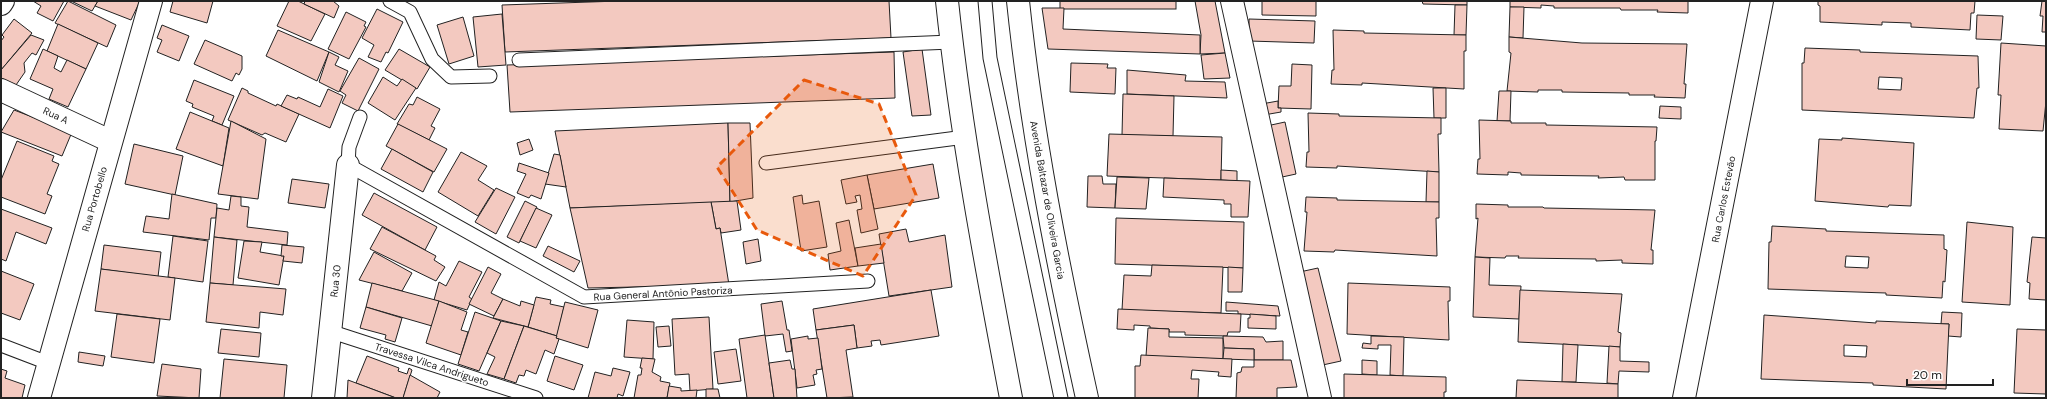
<svg xmlns="http://www.w3.org/2000/svg" width="2047" height="399" font-family="'DM Sans',sans-serif">
  <rect width="100%" height="100%" fill="#fff"/>
  <g fill="#f3c9c0" stroke="#222" fill-rule="evenodd">
    <polygon points="33,1 64,1 53,21 37,13 41,6"/>
    <polygon points="68,1 116,25 107,47 55,23"/>
    <polygon points="71,1 98,1 92,11"/>
    <polygon points="98,1 140,1 131,20 95,6"/>
    <polygon points="173,1 213,1 207,23 170,12"/>
    <polygon points="289,1 298,1 325,14 311,41 277,26"/>
    <polygon points="305,1 333,1 339,6 334,18 304,4"/>
    <polygon points="619,1 889,1 891,38 505,52 502,5"/>
    <rect x="1060" y="1" width="116" height="8"/>
    <polygon points="1195,1 1215,1 1225,53 1200,54 1201,35"/>
    <polygon points="1262,1 1316,1 1316,16 1262,15"/>
    <polygon points="1414,1 1467,1 1467,5 1423,4 1422,1"/>
    <polygon points="1510,1 1688,1 1688,13 1657,12 1658,10 1621,10 1620,8 1554,8 1554,6 1541,5 1541,8 1510,7"/>
    <polygon points="1818,1 1975,1 1974,13 1971,13 1970,30 1911,27 1911,23 1882,22 1882,25 1820,22 1820,6 1818,5"/>
    <polygon points="2042,1 2046,1 2046,32 2042,32 2043,16 2040,16"/>
    <polygon points="1455,5 1467,5 1466,35 1454,35"/>
    <polygon points="1510,7 1524,7 1523,38 1509,37"/>
    <polygon points="1042,8 1064,8 1063,29 1200,35 1200,54 1048,49"/>
    <polygon points="377,9 403,22 388,53 386,52 381,62 368,57 374,45 362,38"/>
    <polygon points="346,12 366,22 364,26 366,27 349,59 328,49"/>
    <polygon points="502,14 506,65 478,67 473,17"/>
    <polygon points="1977,15 2003,16 2001,40 1976,39"/>
    <polygon points="463,17 474,56 449,64 437,25"/>
    <polygon points="14,19 32,33 1,70 1,41 4,37 2,35"/>
    <polygon points="1249,19 1315,21 1314,43 1249,41"/>
    <polygon points="58,24 98,43 86,69 47,51"/>
    <polygon points="162,25 189,36 179,61 157,52 162,40 157,38"/>
    <polygon points="278,30 329,52 317,81 266,56"/>
    <polygon points="1333,30 1364,31 1364,33 1466,35 1466,51 1464,51 1464,89 1362,83 1362,85 1331,84 1332,70 1334,70"/>
    <polygon points="31,35 44,40 36,55 32,53 24,63 25,72 16,85 1,78 1,70"/>
    <polygon points="1509,37 1582,43 1687,44 1684,84 1686,84 1685,98 1654,97 1655,95 1629,95 1629,93 1562,92 1562,90 1538,90 1538,92 1507,91 1511,53 1509,52"/>
    <polygon points="205,40 242,56 242,69 239,75 236,73 232,81 194,64"/>
    <polygon points="2001,43 2046,46 2046,101 2043,131 1999,129 2001,95 1998,95"/>
    <path d="M1805 48 1860 50V52L1978 56 1979 88H1977L1974 118 1802 110V63H1804ZM1879 77 1902 78 1901 90 1878 89Z"/>
    <polygon points="43,49 58,56 54,68 61,72 67,60 86,69 68,107 49,99 53,89 30,79"/>
    <polygon points="399,49 430,67 417,89 385,70"/>
    <polygon points="922,49 931,115 912,116 903,52"/>
    <polygon points="329,52 339,57 335,65 348,71 339,92 319,82"/>
    <polygon points="894,52 895,98 510,112 507,65"/>
    <polygon points="1225,53 1230,78 1204,79 1201,55"/>
    <polygon points="359,58 379,69 358,111 342,103 346,95 340,91"/>
    <polygon points="1071,63 1108,64 1107,68 1116,68 1115,94 1070,92"/>
    <polygon points="1292,64 1312,65 1311,109 1278,108 1279,86 1291,86"/>
    <polygon points="1127,70 1186,75 1185,81 1225,82 1227,98 1127,94"/>
    <polygon points="383,77 397,86 402,79 416,88 395,120 368,103"/>
    <polygon points="194,80 234,96 222,125 212,121 214,116 192,107 193,104 186,101"/>
    <polygon points="242,88 248,91 248,93 276,106 277,104 299,114 286,142 265,133 262,135 228,120"/>
    <polygon points="1433,88 1446,88 1446,118 1434,118"/>
    <polygon points="328,89 343,96 330,128 281,106 287,95 297,99 298,97 320,107"/>
    <polygon points="1499,91 1511,91 1510,121 1497,121"/>
    <polygon points="1123,94 1174,96 1173,136 1122,135"/>
    <polygon points="417,97 440,109 431,126 435,128 429,140 397,124 409,104 413,105"/>
    <polygon points="1278,101 1278,108 1281,108 1281,112 1258,116 1256,105"/>
    <polygon points="1660,106 1681,107 1681,119 1659,118"/>
    <polygon points="14,110 72,132 62,156 1,132"/>
    <polygon points="190,112 229,128 223,166 176,149"/>
    <polygon points="1308,113 1339,114 1339,116 1441,118 1441,134 1438,134 1439,172 1337,166 1337,168 1306,167 1307,152 1309,152"/>
    <polygon points="1479,120 1511,121 1511,123 1546,123 1546,125 1657,127 1656,141 1655,141 1655,180 1625,180 1624,177 1598,178 1599,176 1521,175 1521,173 1508,172 1508,175 1477,174 1478,159 1480,159"/>
    <polygon points="231,121 266,139 258,199 218,194"/>
    <polygon points="1285,122 1296,174 1273,179 1262,127"/>
    <polygon points="728,123 730,202 570,208 555,131"/>
    <polygon points="728,123 750,123 753,198 730,202"/>
    <polygon points="398,124 447,149 434,172 386,146"/>
    <polygon points="1109,134 1222,137 1221,180 1107,176"/>
    <polygon points="1842,138 1914,143 1911,206 1889,205 1888,207 1815,201 1819,139 1842,140"/>
    <polygon points="529,139 533,150 520,155 517,143"/>
    <polygon points="17,141 54,156 52,161 59,164 47,194 52,196 45,214 1,197 1,180"/>
    <polygon points="134,144 183,156 175,195 125,184"/>
    <polygon points="392,149 433,172 423,192 381,169"/>
    <polygon points="461,152 487,166 478,180 494,190 478,216 438,192"/>
    <polygon points="554,154 560,155 566,187 545,184"/>
    <polygon points="519,163 549,173 541,199 531,195 529,198 517,193 526,174 517,171"/>
    <polygon points="933,164 939,198 874,209 867,175"/>
    <polygon points="1221,170 1237,171 1237,181 1221,180"/>
    <polygon points="1427,171 1439,172 1439,202 1426,202"/>
    <polygon points="867,175 878,229 861,233 857,210 862,209 860,195 855,196 857,202 846,204 841,180"/>
    <polygon points="1088,176 1102,176 1103,184 1116,184 1115,208 1087,207"/>
    <polygon points="1117,177 1149,178 1146,209 1115,208"/>
    <polygon points="1164,178 1250,181 1248,217 1231,217 1231,204 1224,204 1224,200 1163,197"/>
    <polygon points="292,179 329,184 325,208 288,203"/>
    <polygon points="496,188 515,197 496,234 475,222"/>
    <polygon points="374,193 437,227 425,250 362,215"/>
    <polygon points="172,194 217,204 216,218 211,218 209,240 143,232 146,216 169,219"/>
    <polygon points="802,195 803,204 819,201 827,247 801,251 793,197"/>
    <polygon points="231,196 241,197 241,206 249,207 247,227 288,232 287,245 214,237 217,208 229,210"/>
    <polygon points="1306,197 1337,198 1337,200 1439,202 1439,218 1436,218 1437,256 1335,250 1334,252 1304,251 1307,212 1305,212"/>
    <polygon points="525,201 537,207 519,243 507,237"/>
    <polygon points="737,201 741,230 721,233 720,228 716,229 711,202"/>
    <polygon points="711,202 716,229 720,228 729,285 588,288 570,208"/>
    <polygon points="1476,204 1508,205 1508,207 1543,207 1544,208 1655,210 1651,250 1653,250 1653,264 1622,263 1622,260 1596,261 1596,259 1518,258 1519,256 1506,256 1505,258 1475,257 1478,218 1476,219"/>
    <polygon points="536,208 552,215 536,248 520,241"/>
    <polygon points="1,209 52,228 46,244 16,232 6,261 1,259"/>
    <polygon points="1116,218 1244,222 1243,268 1115,264"/>
    <polygon points="849,220 858,266 830,270 828,254 841,251 836,223"/>
    <polygon points="1967,222 2013,227 2010,305 1962,302"/>
    <path d="M1772 226 1826 229V231L1944 235V249L1947 250 1945 282 1943 281 1942 298 1886 295V293L1768 289 1769 242H1771ZM1846 256 1869 257 1868 268 1845 267Z"/>
    <polygon points="382,227 436,256 434,260 445,267 436,281 370,249"/>
    <polygon points="906,229 909,242 945,235 952,287 889,296 879,234"/>
    <polygon points="173,236 208,241 203,282 168,277"/>
    <polygon points="214,237 237,240 233,285 210,283"/>
    <polygon points="2032,237 2046,238 2046,300 2029,299 2030,283 2027,282"/>
    <polygon points="758,239 761,261 746,264 743,242"/>
    <polygon points="244,241 262,242 260,252 284,256 279,285 238,278"/>
    <polygon points="881,244 884,263 858,266 855,248"/>
    <polygon points="104,245 161,252 158,277 101,269"/>
    <polygon points="282,245 304,247 302,263 283,261 284,256 281,256"/>
    <polygon points="548,246 580,261 574,272 543,256"/>
    <polygon points="374,252 412,273 402,291 359,280"/>
    <polygon points="1475,257 1490,258 1489,285 1521,286 1519,319 1473,317"/>
    <polygon points="459,261 482,272 469,297 472,299 467,310 434,300 439,282 446,286"/>
    <polygon points="1152,265 1223,267 1221,313 1122,310 1124,275 1151,276"/>
    <polygon points="488,267 501,274 491,293 503,299 494,316 469,304"/>
    <polygon points="1228,267 1243,268 1242,292 1228,292"/>
    <polygon points="1318,268 1341,361 1318,366 1295,273"/>
    <polygon points="101,269 175,278 170,320 95,311"/>
    <polygon points="1,271 34,284 20,320 1,313"/>
    <polygon points="210,283 286,289 283,315 260,312 259,328 206,322"/>
    <polygon points="372,283 439,301 432,326 366,307"/>
    <polygon points="1348,283 1450,287 1450,301 1448,301 1449,340 1347,334"/>
    <polygon points="931,290 939,336 881,345 880,340 871,341 872,346 857,348 854,325 816,330 813,309"/>
    <polygon points="1520,290 1622,294 1618,332 1621,333 1620,347 1518,342"/>
    <polygon points="536,297 551,300 550,304 564,307 557,336 528,327"/>
    <polygon points="503,299 520,306 521,301 534,305 528,327 493,318"/>
    <polygon points="439,301 467,312 461,330 468,332 461,355 426,343"/>
    <polygon points="782,301 787,330 789,330 792,351 786,352 783,334 765,336 761,304"/>
    <polygon points="565,302 598,310 588,348 556,338"/>
    <polygon points="1226,302 1278,306 1280,316 1241,314 1238,314 1238,311 1226,311"/>
    <polygon points="366,307 402,318 395,342 385,339 386,335 360,328"/>
    <polygon points="1118,309 1241,314 1240,332 1228,332 1227,336 1185,335 1185,332 1169,332 1169,329 1150,328 1150,326 1134,325 1134,330 1117,329"/>
    <polygon points="475,312 501,321 479,371 458,364"/>
    <polygon points="1942,312 1962,313 1961,337 1948,336 1949,324 1941,324"/>
    <polygon points="117,314 160,319 154,363 111,357"/>
    <polygon points="1250,314 1276,316 1276,329 1248,328 1248,318 1250,318"/>
    <path d="M1764 315 1876 323V321L1949 324 1946 389 1873 385V383L1761 379ZM1844 345 1867 346 1866 357 1844 356Z"/>
    <polygon points="709,317 713,389 690,391 689,374 675,375 672,319"/>
    <polygon points="627,320 654,322 653,359 624,357"/>
    <polygon points="501,321 524,326 504,379 487,374 495,357 487,353"/>
    <polygon points="854,325 857,348 846,350 853,397 827,398 816,330"/>
    <polygon points="524,326 557,336 556,338 559,339 554,354 545,350 536,374 526,370 524,376 519,375 516,383 504,379"/>
    <polygon points="669,326 671,346 658,347 656,327"/>
    <polygon points="1148,328 1169,329 1169,337 1223,338 1223,359 1146,356"/>
    <polygon points="221,329 261,333 259,357 218,353"/>
    <polygon points="2017,329 2046,330 2046,394 2014,393"/>
    <polygon points="765,335 774,398 747,398 739,339"/>
    <polygon points="808,336 808,339 818,338 822,369 816,370 817,374 813,375 815,385 797,388 791,339"/>
    <polygon points="1223,336 1263,337 1266,342 1283,341 1283,360 1254,360 1254,349 1224,348"/>
    <polygon points="1371,336 1404,337 1403,376 1390,375 1391,345 1378,345 1378,349 1362,348 1363,343 1371,344"/>
    <polygon points="1563,344 1578,345 1576,382 1562,382"/>
    <polygon points="1609,346 1620,347 1620,361 1649,362 1649,372 1619,371 1618,384 1607,383"/>
    <polygon points="1224,348 1254,349 1254,360 1223,359"/>
    <polygon points="736,349 741,381 718,384 714,352"/>
    <polygon points="79,352 105,356 103,366 78,362"/>
    <polygon points="1141,355 1232,359 1231,377 1218,376 1219,372 1192,370 1191,379 1199,379 1198,398 1135,398 1135,366 1140,366"/>
    <polygon points="367,356 399,368 398,371 407,374 409,368 412,370 403,398 396,398 356,383"/>
    <polygon points="555,356 583,365 574,390 547,381"/>
    <polygon points="642,358 655,359 652,372 661,377 660,381 670,383 667,398 634,398 638,375 641,375 642,368 640,368"/>
    <polygon points="224,359 287,365 284,398 220,398"/>
    <polygon points="790,360 792,369 795,369 797,398 774,398 769,363"/>
    <polygon points="1254,360 1291,360 1297,387 1277,388 1277,398 1236,398 1237,373 1241,372 1242,367 1254,367"/>
    <polygon points="1362,360 1377,361 1377,375 1362,374"/>
    <polygon points="162,364 201,369 199,398 157,396"/>
    <polygon points="613,368 630,372 623,396 618,394 617,398 588,398 595,372 611,376"/>
    <polygon points="1,369 7,371 5,378 25,385 22,398 1,398"/>
    <polygon points="1344,374 1446,377 1446,392 1444,392 1444,398 1344,398"/>
    <polygon points="410,375 440,392 437,398 403,398"/>
    <polygon points="348,380 396,398 347,398"/>
    <polygon points="1517,380 1618,384 1618,398 1516,398"/>
    <polygon points="669,386 681,388 681,391 697,390 696,398 667,398"/>
    <polygon points="706,389 718,389 720,398 706,398"/>
  </g>
  <g fill="none" stroke-linecap="round" stroke-linejoin="round">
    <defs>
      <g id="service">
        <polyline points="390,1 410,12 432,59 451,77 490,76"/>
        <polyline points="985,1 990,58 1061,398"/>
        <polyline points="519,60 951,42"/>
        <polyline points="360,117 349,147 348,165 584,297 868,281"/>
        <polyline points="766,163 965,137"/>
        <polyline points="329,331 536,398"/>
        <polyline points="1,345 48,363"/>
      </g>
      <g id="minor">
        <polyline points="1232,1 1320,398"/>
        <polyline points="1,4 3,1"/>
        <polyline points="1,90 110,141"/>
        <polyline points="39,398 151,1"/>
        <polyline points="323,398 348,165"/>
      </g>
      <polyline id="tertiary" points="1684,398 1762,1"/>
      <g id="primary">
        <path d="M947 1C961 134 986 266 1011 398"/>
        <path d="M1018 1C1032 135 1058 267 1087 398"/>
      </g>
    </defs>
    <use href="#service" stroke="#222" stroke-width="15"/>
    <use href="#minor" stroke="#222" stroke-width="24"/>
    <use href="#tertiary" stroke="#222" stroke-width="24"/>
    <use href="#primary" stroke="#222" stroke-width="24"/>
    <use href="#service" stroke="#fff" stroke-width="13"/>
    <use href="#minor" stroke="#fff" stroke-width="22"/>
    <use href="#tertiary" stroke="#fff" stroke-width="22"/>
    <use href="#primary" stroke="#fff" stroke-width="22"/>
  </g>
  <path fill="#e8590c" fill-opacity="0.2" stroke="#e8590c" stroke-width="3" stroke-dasharray="8 5" stroke-linejoin="round" d="M804 80 879 104 916 195 863 276 757 230 717 167Z"/>
  <g text-anchor="middle" stroke-width="3" stroke-linejoin="round" paint-order="stroke">
    <g font-size="10" fill="#222" stroke="#fff">
      <text transform="translate(56 115) rotate(25)" y="4">Rua A</text>
      <text transform="translate(94 199) rotate(-74)" y="4">Rua Portobello</text>
      <text transform="translate(1723 199) rotate(-79)" y="4">Rua Carlos Estevão</text>
      <text transform="translate(1048 200) rotate(80)" y="4">Avenida Baltazar de Oliveira Garcia</text>
      <text transform="translate(335 281) rotate(-84)" y="4">Rua 30</text>
      <text transform="translate(663 293) rotate(-3)" y="4">Rua General Antônio Pastoriza</text>
      <text transform="translate(432 364) rotate(18)" y="4">Travessa Vilca Andrigueto</text>
    </g>
  </g>
  <rect width="2047" height="399" fill="none" stroke="#222222" stroke-width="4"/>
  <path d="M1907 379v6h86v-6" fill="none" stroke="#222222" stroke-width="2"/>
  <text x="1913" y="379" font-size="12" fill="#222222" stroke="#ffffff" stroke-width="3" paint-order="stroke">20 m</text>
</svg>
